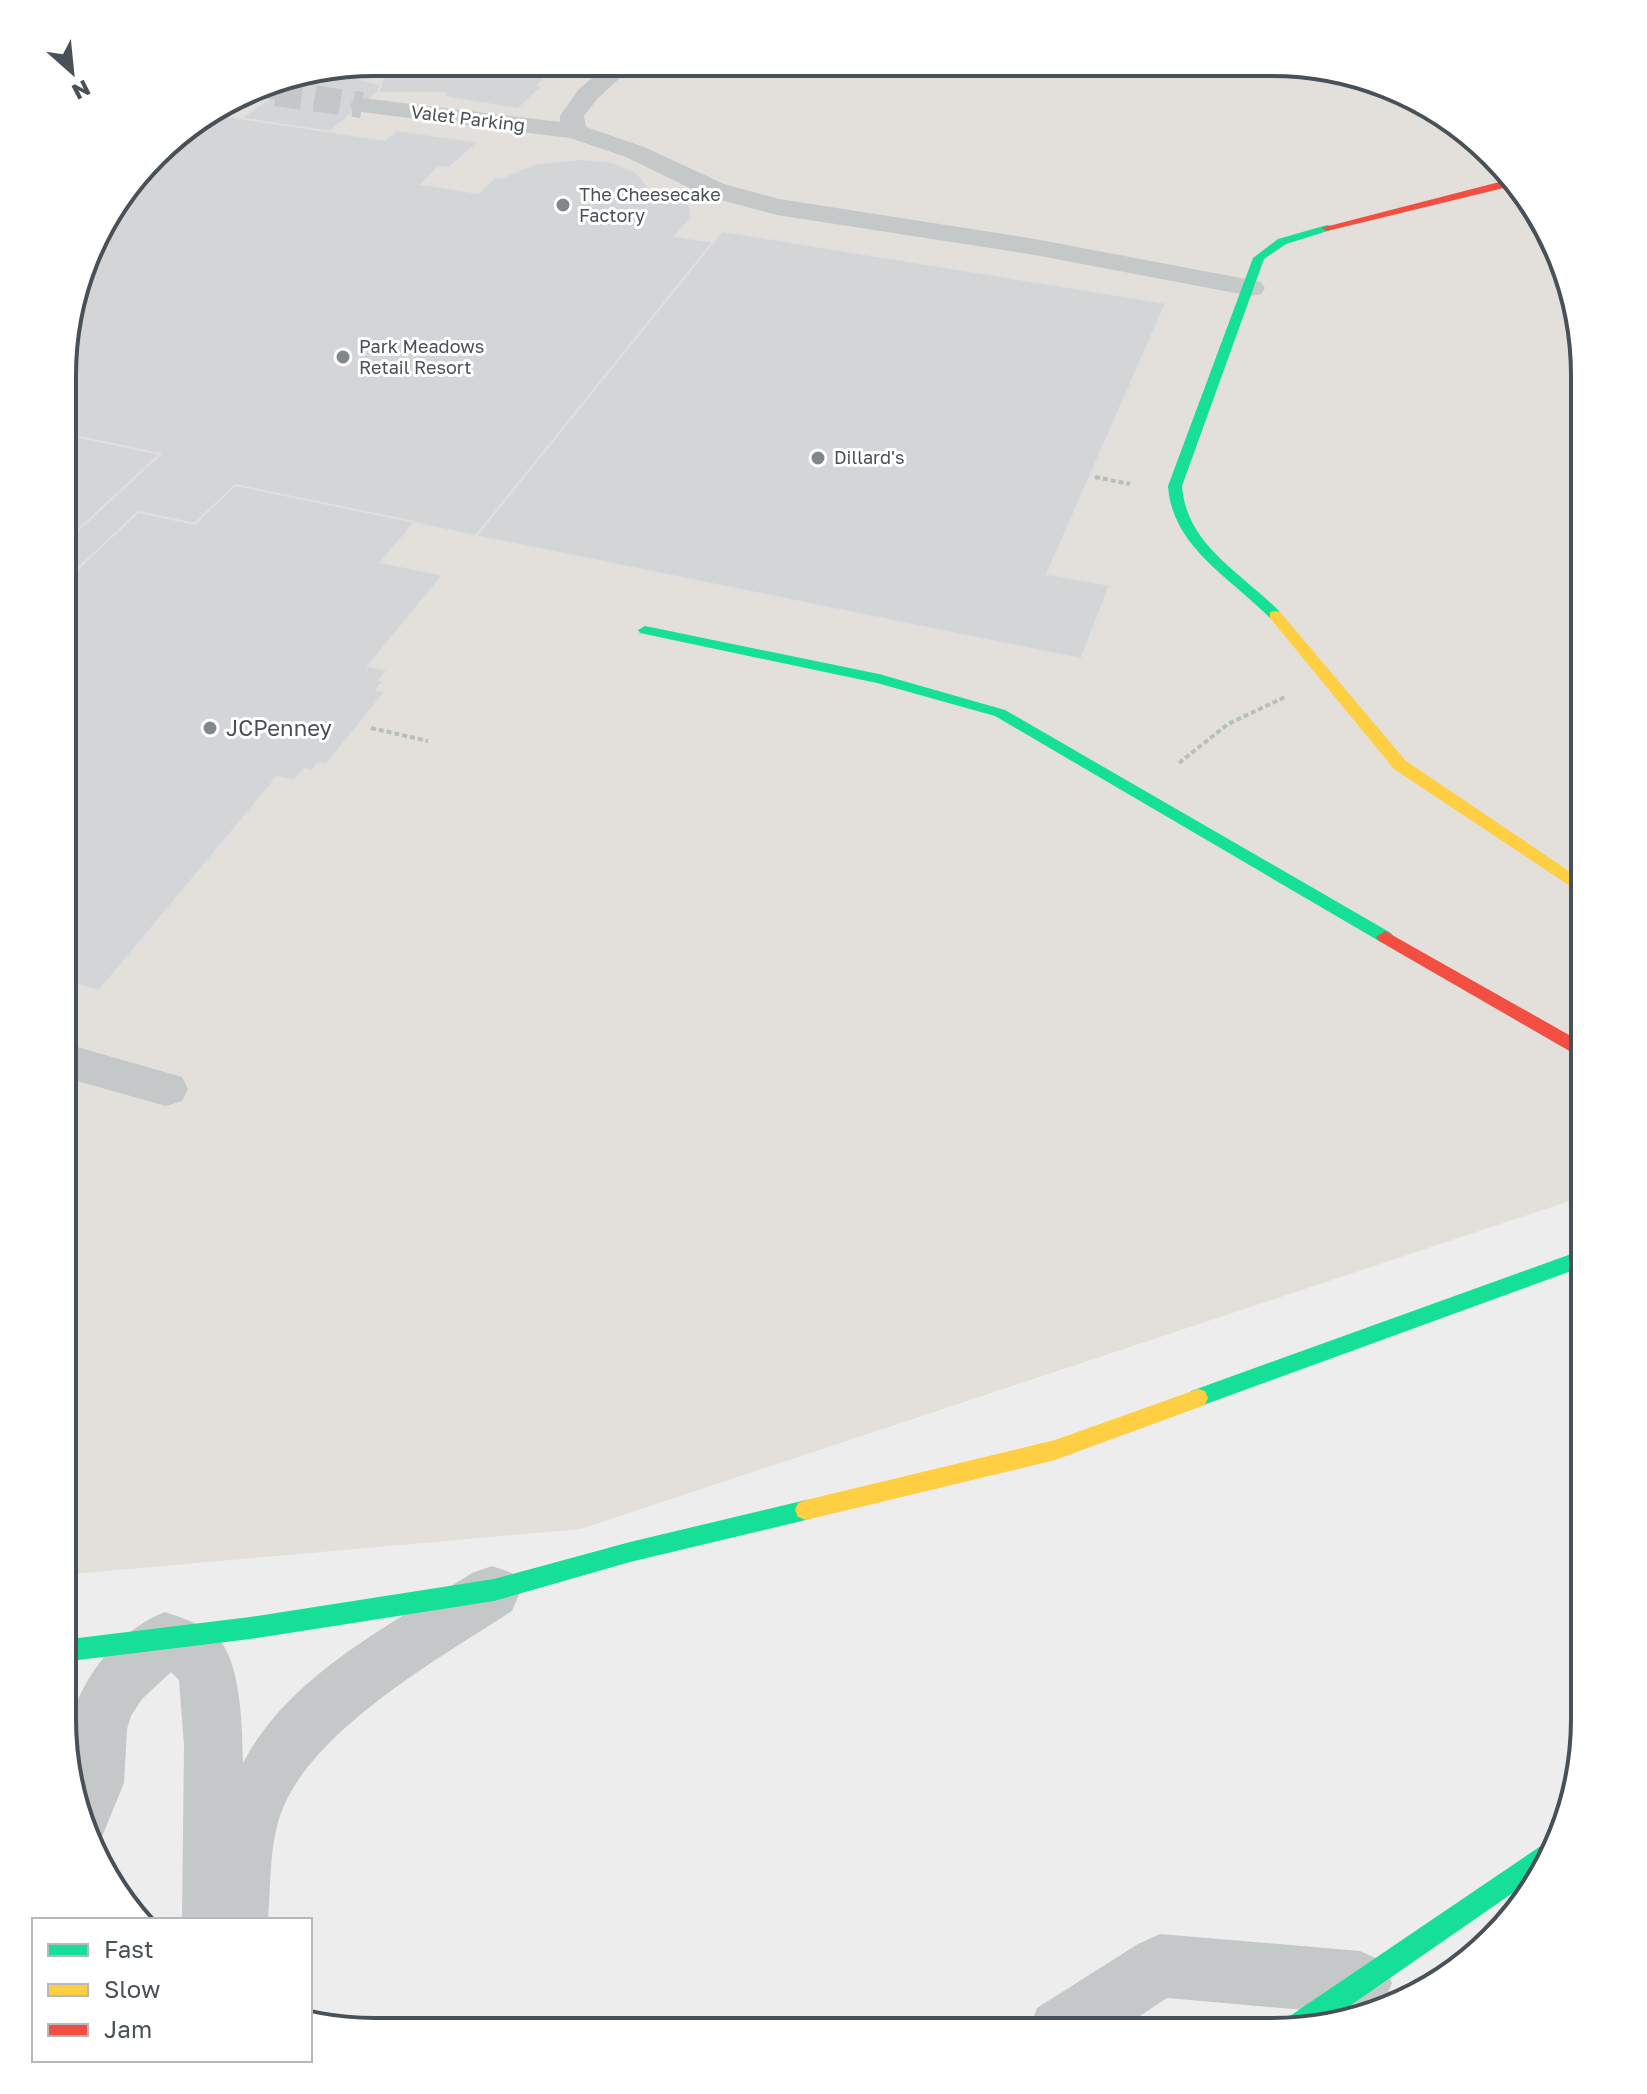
<svg xmlns="http://www.w3.org/2000/svg" width="1647" height="2094" font-family="'Golos Text',sans-serif">
  <rect width="100%" height="100%" fill="#eeeded"/>
  <polygon fill="#e3dfda" points="375,62 1313,65 1446,115 1543,219 1574,294 1585,375 1585,1196 581,1529 62,1575 65,334 104,219 169,139 274,79"/>
  <g fill="#d4d5d6" stroke="#dfdfe0" stroke-width="2">
    <polygon points="401,62 568,63 561,69 554,68 538,85 543,86 518,109 445,97 446,93 377,93 387,68 399,68"/>
    <polygon points="305,74 348,76 381,85 377,93 328,133 240,119"/>
    <polygon points="213,114 385,140 397,130 478,142 449,168 438,167 422,184 478,193 495,177 501,178 534,164 580,159 612,162 636,172 644,181 647,187 643,201 655,188 682,198 689,205 691,214 688,222 675,236 714,242 476,536 235,485 195,524 138,512 64,582 64,562 76,552 64,549 64,543 160,454 65,434 65,334 104,219 169,139"/>
    <polygon points="722,231 1166,303 1047,574 1110,585 1081,659 476,536"/>
    <polygon points="65,434 160,454 64,543"/>
    <polygon points="235,485 415,522 381,562 443,575 368,666 387,670 379,680 384,681 376,690 385,692 326,765 318,763 311,771 304,769 294,781 277,777 99,991 63,981 64,582 138,512 195,524"/>
  </g>
  <g fill="none" stroke-linecap="round" stroke-linejoin="round">
    <polyline stroke="#c4c6c8" stroke-width="26" stroke-dasharray="26 13" stroke-linecap="butt" points="276,93 362,105"/>
    <g stroke="#b5bfbb" stroke-width="4" stroke-dasharray="5 3" stroke-linecap="butt">
      <polyline points="1095,477 1130,484"/>
      <polyline points="371,728 428,741"/>
      <polyline points="1179,763 1228,724 1285,697"/>
    </g>
    <g fill="#c5c8c8" fill-rule="evenodd">
      <polygon points="610,63 636,63 597,99 584,116 586,127 644,147 724,184 779,199 1035,239 1251,280 1261,282 1265,288 1261,294 1251,296 1035,255 777,215 706,196 626,157 570,138 362,112 353,110 350,105 353,100 362,98 560,122 560,116 579,89"/>
      <polygon points="265,84 285,88 288,93 285,98 276,100 246,95"/>
      <polygon points="63,1043 182,1077 188,1089 182,1101 166,1106 63,1077"/>
      <path d="M492 1566 512 1573 520 1592 512 1611C440 1658 308 1732 280 1816 269 1849 271 1886 268 1920H182L184 1745 179 1680 171 1672 142 1699 131 1716 127 1729 124 1783 101 1839 91 1844C79 1815 68 1787 67 1755 65 1696 111 1633 165 1612 182 1618 202 1624 216 1636 242 1661 242 1729 243 1763 289 1675 392 1624 472 1573Z"/>
      <polygon points="1160,1934 1360,1951 1382,1961 1392,1983 1383,2004 1350,2014 1167,1998 1117,2031 1028,2031 1037,2008 1138,1944"/>
    </g>
    <g fill="#16e098" fill-rule="evenodd">
      <path d="M1327 225 1331 226V230L1286 244 1264 259 1182 486C1186 545 1242 573 1280 612V618H1270C1231 578 1172 547 1168 486L1253 258 1278 239Z"/>
      <polygon points="645,626 879,674 1005,710 1391,933 1394,937 1385,943 1379,941 995,716 877,683 640,633 638,630"/>
      <polygon points="1585,1249 1585,1266 1198,1407 1191,1405 1188,1398 1191,1391"/>
      <polygon points="806,1500 814,1503 817,1510 814,1517 806,1520 630,1562 494,1601 250,1639 62,1662 62,1640 250,1617 494,1579 630,1542"/>
      <polygon points="1554,1837 1559,1839 1543,1872 1328,2021 1292,2031 1277,2031 1281,2022"/>
    </g>
    <g fill="#ffcf43" fill-rule="evenodd">
      <polygon points="1275,611 1280,612 1406,761 1585,882 1585,896 1394,769 1270,618 1270,612"/>
      <polygon points="1198,1389 1205,1391 1208,1398 1205,1405 1055,1460 806,1520 798,1517 795,1510 798,1503 806,1500 1055,1440"/>
    </g>
    <g fill="#f24e42" fill-rule="evenodd">
      <polygon points="1507,180 1512,186 1327,231 1321,228"/>
      <polygon points="1385,931 1585,1044 1585,1060 1379,941 1376,937"/>
    </g>
  </g>
  <g fill="#81888c" stroke="#fff" stroke-width="3">
    <circle cx="563" cy="205" r="8"/>
    <circle cx="343" cy="357" r="8"/>
    <circle cx="818" cy="458" r="8"/>
    <circle cx="210" cy="728" r="8"/>
  </g>
  <g text-anchor="middle" stroke-width="6" stroke-linejoin="round" paint-order="stroke">
    <g font-size="18" fill="#475157" stroke="#fff">
      <text transform="translate(468 119) rotate(7)" y="6">Valet Parking</text>
    </g>
    <g font-size="18" fill="#475157" stroke="#fff" text-anchor="start">
      <text x="579" y="201">The Cheesecake<tspan x="579" dy="21">Factory</tspan></text>
      <text x="359" y="353">Park Meadows<tspan x="359" dy="21">Retail Resort</tspan></text>
      <text x="834" y="464">Dillard's</text>
    </g>
    <g font-size="22" fill="#475157" stroke="#fff" text-anchor="start">
      <text x="226" y="736">JCPenney</text>
    </g>
  </g>
  <path d="M0 0H1647V2094H0ZM375 76H1272A299 299 0 0 1 1571 375V1719A299 299 0 0 1 1272 2018H375A299 299 0 0 1 76 1719V375A299 299 0 0 1 375 76Z" fill="#fff" fill-rule="evenodd"/>
  <path fill="none" stroke="#475157" stroke-width="4" d="M375 76H1272A299 299 0 0 1 1571 375V1719A299 299 0 0 1 1272 2018H375A299 299 0 0 1 76 1719V375A299 299 0 0 1 375 76Z"/>
  <rect x="32" y="1918" width="280" height="144" fill="#ffffff" stroke="#b5b9bc" stroke-width="2"/>
  <rect x="48" y="1944" width="40" height="12" fill="#16e098" stroke="#b5b9bc" stroke-width="2"/>
  <text x="104" y="1958" font-size="24" fill="#475157">Fast</text>
  <rect x="48" y="1984" width="40" height="12" fill="#ffcf43" stroke="#b5b9bc" stroke-width="2"/>
  <text x="104" y="1998" font-size="24" fill="#475157">Slow</text>
  <rect x="48" y="2024" width="40" height="12" fill="#f24e42" stroke="#b5b9bc" stroke-width="2"/>
  <text x="104" y="2038" font-size="24" fill="#475157">Jam</text>
  <g transform="translate(72 72) rotate(153)" stroke="#ffffff" stroke-width="6" paint-order="stroke">
  <path d="M0-6L14 30L0 20L-14 30Z" fill="#475157"/>
  <text y="-12" font-size="22" font-weight="bold" text-anchor="middle" fill="#475157">N</text>
  </g>
</svg>
